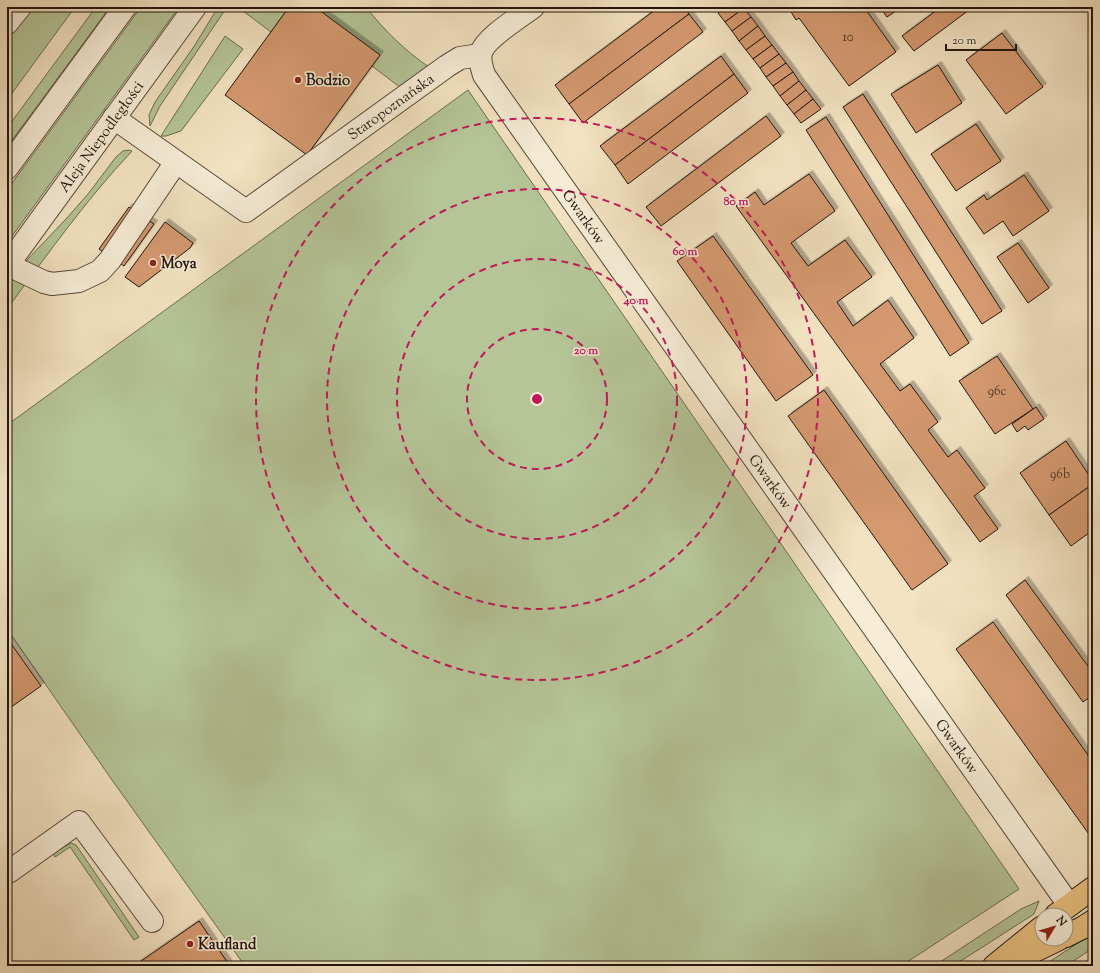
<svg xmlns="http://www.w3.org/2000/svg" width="1100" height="973" font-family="'Sorts Mill Goudy',serif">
  <defs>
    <filter id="shadow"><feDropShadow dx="3.5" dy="-3.5" stdDeviation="0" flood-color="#0004"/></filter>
  </defs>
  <rect width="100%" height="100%" fill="#f3e3c2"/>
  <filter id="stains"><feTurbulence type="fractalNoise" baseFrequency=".005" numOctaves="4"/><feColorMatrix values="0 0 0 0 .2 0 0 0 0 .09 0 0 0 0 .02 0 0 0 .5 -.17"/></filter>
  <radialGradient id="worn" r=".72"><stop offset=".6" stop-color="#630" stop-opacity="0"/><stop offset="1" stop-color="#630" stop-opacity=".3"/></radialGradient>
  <g fill="#b5c598" stroke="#6a6d52">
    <polygon points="32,7 75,7 7,100 7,40"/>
    <polygon points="96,7 110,7 7,147 7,128"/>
    <polygon points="141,7 179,7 7,243 7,190"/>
    <polygon points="218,7 227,7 160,106 150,126 149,115 155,102 195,45"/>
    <polygon points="246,7 289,7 271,32 243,11"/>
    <path d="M315 7H366C384 30 405 51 429 67L401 88 372 66Z"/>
    <polygon points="225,36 243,49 181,131 166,136 161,136"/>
    <polygon points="468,90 1019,889 901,966 245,966 112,780 7,629 7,425"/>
    <path d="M129 150 132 151C86 200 47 255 7 309V287L27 260 66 219 88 194 116 157 123 151Z"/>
    <polygon points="71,843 76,845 139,937 134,940 70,847 55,857 53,853"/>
    <polygon points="1039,901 1034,914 953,966 934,966 1021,909"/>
    <polygon points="1093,933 1093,948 1066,966 1043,966"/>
  </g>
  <g fill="#d59970" stroke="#20150d" filter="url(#shadow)">
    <polygon points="289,7 315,7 380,55 307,155 225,95"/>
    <polygon points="659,7 684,7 689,14 569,104 555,85"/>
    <polygon points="726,7 744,7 744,8 725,22 718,13"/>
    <polygon points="788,7 864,7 896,52 849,86 799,18 796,20"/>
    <polygon points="880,7 902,7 887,17"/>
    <polygon points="941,7 973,7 914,51 902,36"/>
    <polygon points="744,8 751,17 732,31 725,22"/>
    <polygon points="689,14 703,32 583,123 569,104"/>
    <polygon points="751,17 758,26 739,41 732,31"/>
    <polygon points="758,26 765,36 746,50 739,41"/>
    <polygon points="1002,33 1043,87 1006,114 966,60"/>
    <polygon points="765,36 772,45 753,59 746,50"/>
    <polygon points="772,45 779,54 760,68 753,59"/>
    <polygon points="779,54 786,63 766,77 760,68"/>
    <polygon points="721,56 734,74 615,165 600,146"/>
    <polygon points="786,63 793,72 773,86 766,77"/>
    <polygon points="938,65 962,103 916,133 891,94"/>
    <polygon points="793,72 799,81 780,96 773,86"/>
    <polygon points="734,74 748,93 628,184 615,165"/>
    <polygon points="799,81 806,90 787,105 780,96"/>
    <polygon points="806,90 813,99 794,114 787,105"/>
    <polygon points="863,94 1002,311 982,324 843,107"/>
    <polygon points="813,99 821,109 801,123 794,114"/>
    <polygon points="766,116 781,136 661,226 646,207"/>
    <polygon points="826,117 969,343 950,356 806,130"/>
    <polygon points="976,124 1001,161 956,191 931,154"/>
    <polygon points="809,174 835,211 791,243 808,266 845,240 872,277 837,302 853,326 888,300 914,338 880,364 900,391 910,384 938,422 928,430 948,457 957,450 985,488 974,496 998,529 980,542 736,206 755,192 764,205"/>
    <polygon points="1024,175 1049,211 1013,236 1003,221 984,234 966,208 984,195 987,200"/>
    <polygon points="129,207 154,224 124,266 99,249"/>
    <polygon points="165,222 193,243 190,248 139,287 125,277"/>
    <polygon points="713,236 813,375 776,401 677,261"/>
    <polygon points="1018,243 1049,288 1028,303 997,257"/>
    <polygon points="997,356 1033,409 995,434 959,381"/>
    <polygon points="824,390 948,564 912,590 788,416"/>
    <polygon points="1036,407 1044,419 1028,430 1025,426 1017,432 1012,424"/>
    <polygon points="1066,441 1093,481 1093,484 1049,515 1020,473"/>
    <polygon points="1093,484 1093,530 1071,546 1049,515"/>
    <polygon points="1025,580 1093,673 1093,695 1083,702 1006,595"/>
    <polygon points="993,622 1093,762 1093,836 1091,837 956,649"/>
    <polygon points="7,638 41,686 7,710"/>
    <polygon points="199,921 230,966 134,966"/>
  </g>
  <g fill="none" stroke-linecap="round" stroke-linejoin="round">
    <defs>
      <g id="minor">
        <path id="s1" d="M533 7C520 17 485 38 481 53 479 60 482 68 484 75L1069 905"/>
        <polyline points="7,23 20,7"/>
        <path id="s2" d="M114 118 246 211 447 66 460 58 480 55"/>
        <polyline points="7,168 125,7"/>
        <polyline points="8,265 44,282 52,284 79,281 100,271 110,260 176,162"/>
        <path id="s3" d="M7 266 195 7"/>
        <polyline points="7,872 10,871 79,822 152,921"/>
      </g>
      <g id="major">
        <polyline points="1056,915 1093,888"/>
        <polyline points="1066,936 1082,928 1093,921"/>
        <polyline points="1012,962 1059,939"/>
        <polyline points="994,966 1042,927"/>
      </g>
    </defs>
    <use href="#minor" stroke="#55483a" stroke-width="24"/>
    <use href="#major" stroke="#20150d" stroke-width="24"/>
    <use href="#minor" stroke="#f7edd7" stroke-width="22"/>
    <use href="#major" stroke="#eac281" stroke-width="22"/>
  </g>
  <g fill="none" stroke="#c2185b" stroke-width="2" stroke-dasharray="7 5">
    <circle cx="537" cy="399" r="70"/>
    <circle cx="537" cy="399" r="140"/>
    <circle cx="537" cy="399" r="210"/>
    <circle cx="537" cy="399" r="281"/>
  </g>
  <g fill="#8f2418" stroke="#f7edd7" stroke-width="1.5">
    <circle cx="298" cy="80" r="4"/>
    <circle cx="153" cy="263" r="4"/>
    <circle cx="190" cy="944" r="4"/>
  </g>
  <g text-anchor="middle" stroke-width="3" stroke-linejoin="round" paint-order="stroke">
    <g font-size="13" fill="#4d3626">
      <text x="848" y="41">10</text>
      <text x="997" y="395">96c</text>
      <text x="1060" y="478">96b</text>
    </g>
    <g font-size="15" font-weight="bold" fill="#20150d" stroke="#f7edd7" text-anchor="start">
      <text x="306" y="85">Bodzio</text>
      <text x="161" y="268">Moya</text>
      <text x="198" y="949">Kaufland</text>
    </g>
    <g font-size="15" fill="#20150d" stroke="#f7edd7">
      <text dy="5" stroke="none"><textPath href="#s2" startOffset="340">Staropoznańska</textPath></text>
      <text dy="5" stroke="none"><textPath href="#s3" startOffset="160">Aleja Niepodległości</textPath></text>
      <text dy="5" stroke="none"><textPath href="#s1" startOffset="266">Gwarków</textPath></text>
      <text dy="5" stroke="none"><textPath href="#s1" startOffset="590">Gwarków</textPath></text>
      <text dy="5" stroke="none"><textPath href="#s1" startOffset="914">Gwarków</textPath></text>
    </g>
  </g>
  <circle cx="537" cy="399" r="6" fill="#c2185b" stroke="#f7edd7" stroke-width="2"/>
  <g font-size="12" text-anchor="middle" font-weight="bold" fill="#c2185b" stroke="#f7edd7" stroke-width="3" stroke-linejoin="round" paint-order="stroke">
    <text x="736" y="205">80 m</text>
    <text x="685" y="255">60 m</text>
    <text x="636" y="304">40 m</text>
    <text x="586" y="354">20 m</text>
  </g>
  <rect width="1100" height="973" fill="none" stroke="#f3e3c2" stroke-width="24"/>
  <rect x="8" y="8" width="1084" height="957" fill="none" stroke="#20150d" stroke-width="2"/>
  <rect x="12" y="12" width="1076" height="949" fill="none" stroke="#20150d"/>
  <g transform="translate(1054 927) rotate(52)"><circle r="19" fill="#f7edd7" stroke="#a19786"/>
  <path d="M0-3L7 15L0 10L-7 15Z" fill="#8f2418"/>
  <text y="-6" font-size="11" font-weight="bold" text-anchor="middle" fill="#20150d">N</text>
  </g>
  <path d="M946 44v6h70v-6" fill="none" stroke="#20150d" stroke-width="2"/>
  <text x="952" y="44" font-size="12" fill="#20150d" stroke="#f7edd7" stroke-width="3" paint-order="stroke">20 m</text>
  <rect width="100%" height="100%" filter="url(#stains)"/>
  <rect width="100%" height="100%" fill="url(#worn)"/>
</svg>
